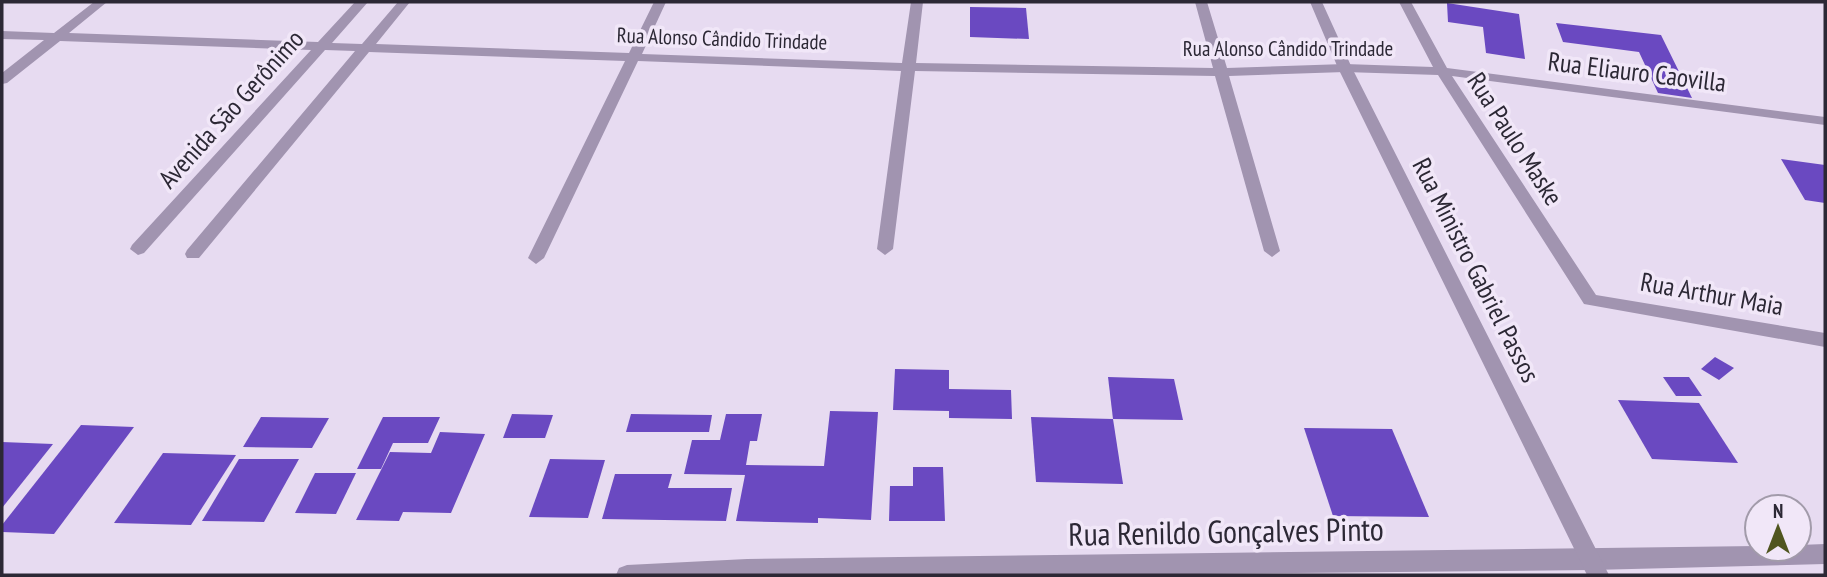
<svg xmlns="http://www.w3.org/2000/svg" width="1827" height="577" font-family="'PT Sans Narrow',sans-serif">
  <rect width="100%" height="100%" fill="#e7dbf1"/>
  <g fill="#6a49c1">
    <polygon points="1447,3 1519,14 1525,59 1486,53 1483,27 1448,22"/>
    <polygon points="970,7 1026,8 1029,39 970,37"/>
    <polygon points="1556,23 1661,35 1692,98 1658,93 1639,52 1563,42"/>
    <polygon points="1781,159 1825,165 1825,203 1805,200"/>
    <polygon points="1715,357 1734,368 1719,380 1701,369"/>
    <polygon points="895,369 949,370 949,389 1011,390 1012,419 949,418 949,411 893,410"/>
    <polygon points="1108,377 1174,379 1183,420 1113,419"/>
    <polygon points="1663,377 1689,377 1702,396 1676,396"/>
    <polygon points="1618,400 1699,403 1738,463 1652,459"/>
    <polygon points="830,411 878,412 871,520 818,518 818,523 736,521 745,475 684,474 692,440 720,440 726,414 762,414 757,441 750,441 746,465 824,466"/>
    <polygon points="512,414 553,415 545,438 503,438"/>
    <polygon points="631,414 712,415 709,432 626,432"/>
    <polygon points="261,417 329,418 312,448 243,447"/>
    <polygon points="383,417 440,417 428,443 393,443 381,469 357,469"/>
    <polygon points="1031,417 1113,419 1123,484 1036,482"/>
    <polygon points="81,425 134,427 54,534 2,532 2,525"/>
    <polygon points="1304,428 1392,429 1429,517 1333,516"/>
    <polygon points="440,432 485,434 451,513 403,512 399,521 356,520 390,452 431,453"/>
    <polygon points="2,442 53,444 2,508"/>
    <polygon points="163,453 236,455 191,525 114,523"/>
    <polygon points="239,459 299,459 264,522 202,521"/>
    <polygon points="550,459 605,460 588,518 529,517"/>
    <polygon points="913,467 943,467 945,521 889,521 890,486 913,486"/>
    <polygon points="315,473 356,473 336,514 295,513"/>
    <polygon points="615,474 672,474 668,488 732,488 726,521 602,519"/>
  </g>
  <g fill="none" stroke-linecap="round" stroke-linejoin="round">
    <g fill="#a194b0" fill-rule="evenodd">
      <polygon points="94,2 107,2 69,33 318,42 355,2 368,2 332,43 362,44 398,2 410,2 376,44 629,53 654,2 666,2 642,54 902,63 911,2 923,2 916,63 1213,68 1195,2 1207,2 1227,68 1345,64 1433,67 1399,2 1411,2 1447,68 1825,117 1825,125 1452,76 1596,295 1825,333 1825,347 1584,304 1438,75 1345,72 1229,76 1280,251 1272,257 1264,251 1215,76 915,71 893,249 885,255 877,249 901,71 638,61 544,258 536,264 528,258 625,61 369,52 199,258 187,258 185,254 187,250 355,51 325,50 144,253 138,255 130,249 132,245 311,50 60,41 7,83 2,84 2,73 44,40 2,39 2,31 54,33"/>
      <polygon points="1825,544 1825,564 1592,570 1096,575 616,575 619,568 627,565 747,559 1757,546 1757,549 1799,549 1799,545"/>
    </g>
    <polygon fill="#a194b0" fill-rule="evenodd" points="1310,2 1322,2 1352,68 1609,575 1587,575 1338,68"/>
  </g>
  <g text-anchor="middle" stroke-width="7" stroke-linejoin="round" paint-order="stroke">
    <g font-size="21" fill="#2c2835" stroke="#f1e7f8">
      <text transform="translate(722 39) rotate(2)" y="7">Rua Alonso Cândido Trindade</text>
      <text x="1288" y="56">Rua Alonso Cândido Trindade</text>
    </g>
    <g font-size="26" fill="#2c2835" stroke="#f1e7f8">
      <text transform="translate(1637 72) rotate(7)" y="9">Rua Eliauro Caovilla</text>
      <text transform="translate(231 109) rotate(-48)" y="9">Avenida São Gerônimo</text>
      <text transform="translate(1515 139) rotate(57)" y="9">Rua Paulo Maske</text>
      <text transform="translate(1476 270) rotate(63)" y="9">Rua Ministro Gabriel Passos</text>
      <text transform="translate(1712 294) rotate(10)" y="9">Rua Arthur Maia</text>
    </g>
    <g font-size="32" fill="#2c2835" stroke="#f1e7f8">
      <text transform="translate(1226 532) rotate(-1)" y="11">Rua Renildo Gonçalves Pinto</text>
    </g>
  </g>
  <rect width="1827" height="577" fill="none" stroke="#2c2835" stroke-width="7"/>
  <g transform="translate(1778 528)"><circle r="33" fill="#f1e7f8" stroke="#a29baa" stroke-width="2"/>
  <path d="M0-5L12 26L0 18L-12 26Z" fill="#50551f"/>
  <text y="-10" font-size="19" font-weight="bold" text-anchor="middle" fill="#2c2835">N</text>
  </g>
</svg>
